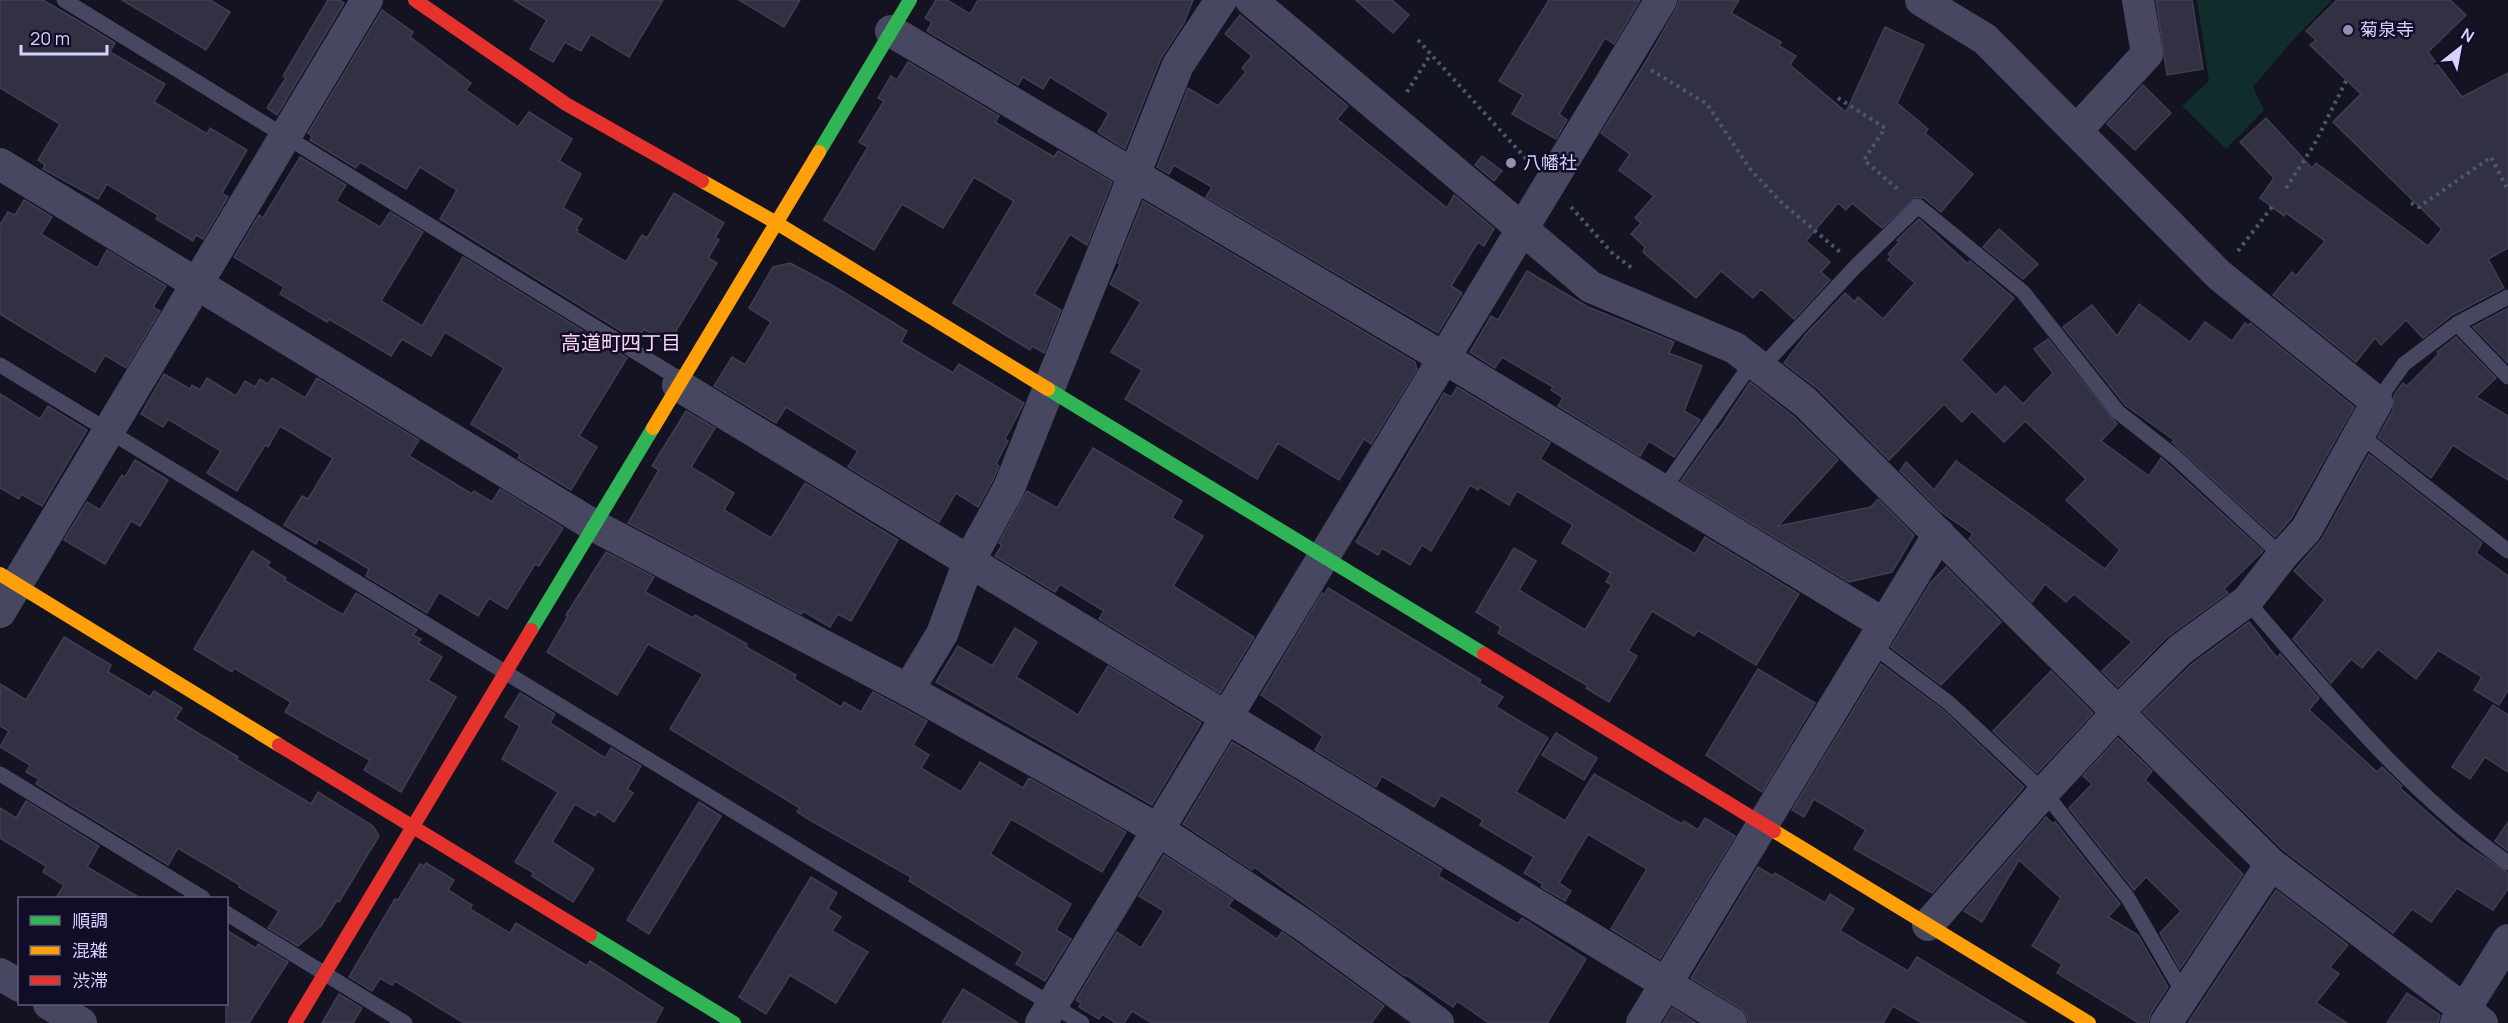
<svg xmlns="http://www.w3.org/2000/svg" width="2508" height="1023" font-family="Manrope,'Noto Sans JP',sans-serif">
  <rect width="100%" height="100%" fill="#141321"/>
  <polygon fill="#102d2c" points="2197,0 2332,0 2292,41 2253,87 2264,110 2226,149 2182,106 2209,81"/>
  <g fill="#323043" stroke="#403d55" stroke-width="1.5">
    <polygon points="0,0 43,0 89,27 115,43 110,52 165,84 154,102 207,134 210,128 247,150 222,193 228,197 203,239 196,235 193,241 156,219 158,215 107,184 98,199 43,169 45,165 38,160 60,124 0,88"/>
    <polygon points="122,0 210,0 230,12 206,50"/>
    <polygon points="328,0 339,0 344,3 277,115 267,108 286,78 283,76"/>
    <polygon points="514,0 663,0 629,57 591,34 581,51 565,42 553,62 530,49 547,20"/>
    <polygon points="739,0 800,0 784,27"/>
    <polygon points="936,0 947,0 970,14 978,0 1193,0 1184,23 1161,58 1125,149 1098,132 1109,113 1050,77 1043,89 1023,77 1018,85 927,31 932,22 925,18"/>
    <polygon points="1356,0 1392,0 1409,15 1393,33"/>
    <polygon points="1549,0 1640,0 1614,44 1605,38 1559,114 1567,120 1556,139 1512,114 1523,95 1499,81"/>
    <polygon points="1679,0 1739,0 1731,13 1781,42 1779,46 1796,56 1790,65 1846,112 1885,27 1924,45 1897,103 1928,129 1925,133 1973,174 1941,212 1924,198 1916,197 1882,228 1852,203 1846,210 1838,203 1806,241 1830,262 1821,272 1830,280 1794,319 1761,289 1753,298 1721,271 1696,298 1643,252 1645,247 1631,234 1641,223 1635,218 1654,196 1619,170 1630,154 1601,133 1645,63 1676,9"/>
    <polygon points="2156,0 2192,0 2203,69 2167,75"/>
    <polygon points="2337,0 2450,0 2466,15 2428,52 2462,97 2508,73 2508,248 2488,259 2504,288 2452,315 2423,338 2406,320 2381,345 2375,338 2356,362 2273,295 2292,272 2296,276 2325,241 2286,213 2284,216 2260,198 2274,178 2240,142 2266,118 2312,168 2316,163 2428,246 2442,229 2333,122 2361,94 2310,45 2316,40 2306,31"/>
    <polygon points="382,10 413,32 410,37 471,83 466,90 518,127 529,112 572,139 559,161 581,174 563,208 582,219 576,229 578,230 576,232 626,262 642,235 647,238 674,193 724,223 715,237 719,240 708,258 717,263 668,344 644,329 637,341 440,219 457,190 420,167 406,189 360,162 356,168 310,140 312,136 308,133"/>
    <polygon points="1240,15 1348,106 1337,119 1447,208 1454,195 1494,229 1484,246 1478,242 1451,286 1462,293 1438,333 1206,197 1212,187 1174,165 1169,174 1157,167 1188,88 1218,106 1246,72 1242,68 1252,56 1225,34"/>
    <polygon points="908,62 999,116 995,122 1054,157 1058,151 1112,182 1087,245 1070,234 1034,294 1061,310 1044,353 1032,346 1030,350 953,303 1014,201 974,177 943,228 902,204 874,250 824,220 868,147 859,142 884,101 878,98 891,76 897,80"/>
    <polygon points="2143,85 2171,113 2135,150 2107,124"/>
    <polygon points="1482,156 1502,171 1494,181 1475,165"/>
    <polygon points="300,157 346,185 336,201 380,227 390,212 423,232 381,301 422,326 463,257 627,358 579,436 597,447 571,490 518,458 520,455 517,452 471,424 504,368 445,332 431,356 402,339 391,356 329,319 327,322 280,294 284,287 234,257 259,215 263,218"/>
    <polygon points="24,200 52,217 41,234 97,268 107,250 166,286 153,307 160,311 126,368 105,355 95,372 0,314 0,225 8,212 15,215"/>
    <polygon points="1143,201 1415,362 1417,369 1371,444 1364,439 1339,480 1278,443 1257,479 1125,399 1142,370 1111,352 1141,302 1110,284 1120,265 1118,263"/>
    <polygon points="1919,219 1968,264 1970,261 2014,298 1961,360 1996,395 2005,386 2023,404 2053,373 2034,349 2048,339 2117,424 2101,441 2149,476 2161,458 2263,551 2224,589 2228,593 2167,637 2118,687 2102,671 2132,642 2074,594 2066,602 2045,584 2032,602 1969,539 1973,534 1941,512 1900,471 1906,462 1934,490 1956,461 2105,569 2120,550 2066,500 2086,479 2025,421 2004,442 1972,411 1962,422 1944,404 1889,460 1818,389 1784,363 1806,334 1845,293 1855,302 1858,297 1883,319 1915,283 1888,260 1891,256 1888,254 1899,242 1897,240"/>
    <polygon points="1999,229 2038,264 2023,279 1983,247"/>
    <polygon points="790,263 835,287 907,331 901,342 953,373 959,364 1024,403 1005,439 1008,441 996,464 999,466 993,480 978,507 956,493 939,522 848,467 858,451 786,407 776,423 714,386 732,357 745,365 771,322 749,308 773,267"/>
    <polygon points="1527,271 1588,307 1674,342 1669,353 1702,366 1684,411 1700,420 1674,457 1649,441 1640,456 1558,406 1563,398 1551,390 1553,387 1502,357 1495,368 1470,352 1491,316 1498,320"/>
    <polygon points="2139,304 2190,342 2205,322 2232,341 2245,323 2248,326 2250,323 2354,407 2291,519 2275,537 2172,442 2174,440 2125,405 2063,327 2092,305 2117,336"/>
    <polygon points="2508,308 2508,363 2473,327"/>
    <polygon points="2456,337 2496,378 2476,397 2508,416 2508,480 2453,445 2431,478 2378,437 2393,410 2394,395 2403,383 2407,386 2439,354 2437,352"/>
    <polygon points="164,374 190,389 192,385 200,390 207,378 236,396 245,381 255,387 260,379 268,384 272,378 305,398 317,378 419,440 409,456 472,494 474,491 492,502 500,489 563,528 539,566 535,564 507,609 489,598 478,616 439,592 427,613 366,576 369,569 319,539 316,544 284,525 302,496 308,499 333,458 280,426 268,447 265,445 237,491 207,473 221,451 168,419 163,427 141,414"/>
    <polygon points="1750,382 1793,416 1838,460 1778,526 1871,507 1878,499 1914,535 1892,572 1849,582 1681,481 1717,430 1718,431"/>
    <polygon points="1457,387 1550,443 1540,459 1640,521 1695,554 1705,537 1799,594 1756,665 1698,630 1694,636 1652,611 1628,651 1637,656 1609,702 1586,688 1588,686 1498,633 1501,627 1476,612 1514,548 1536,561 1519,590 1585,630 1612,585 1606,582 1611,573 1562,543 1573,525 1517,491 1509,505 1480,487 1478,490 1470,485 1431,551 1422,545 1410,565 1382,548 1378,555 1356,542 1444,393 1451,397"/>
    <polygon points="0,394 40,419 48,406 87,430 42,506 21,494 19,499 0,488"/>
    <polygon points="686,411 715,428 691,467 734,493 724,510 771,538 805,483 898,540 851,621 838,614 830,627 803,611 801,614 628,523 659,470 652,466"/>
    <polygon points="1093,448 1182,501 1172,518 1203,536 1173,586 1254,637 1220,693 1099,619 1104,611 1060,584 1055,592 995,556 1002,545 999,543 1027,491 1057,508"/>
    <polygon points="2369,454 2482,543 2476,553 2508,576 2508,690 2499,705 2474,690 2482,677 2438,650 2416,679 2378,649 2362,668 2351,659 2331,683 2293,639 2325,600 2294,571 2322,539"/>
    <polygon points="135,460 168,480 140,526 131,521 105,564 64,540 87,502 100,510 122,475 125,477"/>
    <polygon points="252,551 270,562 267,566 286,578 284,580 343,615 356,593 417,630 413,635 421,639 418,643 442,657 428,680 456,697 401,792 364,770 370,760 285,712 291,702 234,668 232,672 194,649"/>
    <polygon points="606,552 654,577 645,592 693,618 695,615 747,644 746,647 796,675 794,679 841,707 844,702 861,712 873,692 927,721 913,745 929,755 921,768 961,792 980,762 1023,788 1029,778 1126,832 1102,872 1011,819 990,854 1071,904 1056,930 1071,939 1045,981 1016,964 1023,952 909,881 911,877 810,820 797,812 800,808 670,729 703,674 648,644 617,695 547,652 568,616 566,615"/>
    <polygon points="1946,567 2001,622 1941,685 1891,647 1931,582"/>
    <polygon points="1328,588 1481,680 1479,683 1503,697 1496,707 1548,738 1516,792 1565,821 1594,774 1682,824 1684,821 1698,830 1705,818 1735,836 1660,959 1611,929 1647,869 1588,834 1559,883 1571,891 1565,901 1541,887 1543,884 1524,873 1534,857 1480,825 1483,820 1441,795 1434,807 1382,776 1376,787 1315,750 1323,736 1261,695 1322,593 1324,595"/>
    <polygon points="2249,622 2277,658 2280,654 2319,698 2309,710 2377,772 2382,767 2402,786 2400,788 2460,841 2508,873 2508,889 2493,910 2457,888 2431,922 2412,909 2393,933 2283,850 2143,712 2192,664"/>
    <polygon points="1015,628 1037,642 1016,677 1078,715 1108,666 1201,723 1152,805 936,682 958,646 992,666"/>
    <polygon points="64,637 111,665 108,672 150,697 154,691 182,708 175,719 238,757 236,759 311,804 318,792 373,826 379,836 339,902 337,900 321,926 298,946 268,928 279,911 239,887 240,885 178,848 168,865 36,784 39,779 26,772 30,765 0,747 9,731 0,726 0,684 26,700"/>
    <polygon points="1881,664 1943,710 2024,787 1932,893 1854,849 1866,830 1814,799 1804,817 1792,810"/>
    <polygon points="1758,669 1815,703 1762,792 1706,755"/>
    <polygon points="2051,671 2093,713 2037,773 1993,731"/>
    <polygon points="520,693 555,714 550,723 605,758 611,748 641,766 627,789 633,793 614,822 598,811 595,816 575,804 552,842 594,869 573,902 532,876 534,873 515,862 558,792 502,759 520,726 505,717"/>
    <polygon points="2493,705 2508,715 2508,772 2485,757 2470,779 2452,767"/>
    <polygon points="1556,733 1597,758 1584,780 1542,755"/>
    <polygon points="2118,738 2152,771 2145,780 2243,874 2180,969 2160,933 2181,911 2146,877 2134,890 2069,808 2092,784 2083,776"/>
    <polygon points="1232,742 1442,869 1438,876 1518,924 1522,918 1586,959 1547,1023 1489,1023 1457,1001 1453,1007 1406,975 1405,976 1254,867 1252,870 1183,824"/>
    <polygon points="26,801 99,846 87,867 140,898 56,898 64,885 43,872 46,866 0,838 0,808 16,818"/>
    <polygon points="699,802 721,816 649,934 627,920"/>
    <polygon points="2046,817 2053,824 2055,822 2120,904 2108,917 2138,935 2168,987 2151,1013 2148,1023 2139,1023 2057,973 2062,964 2032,946 2061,898 2019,860 1982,922 1964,911"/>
    <polygon points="2508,822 2508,851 2495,841"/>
    <polygon points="1164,855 1233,900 1228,906 1277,939 1282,932 1384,1006 1371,1023 1152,1023 1132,1011 1124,1023 1116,1023 1102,1014 1099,1019 1079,1007 1081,1003 1076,1000 1117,932 1141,948 1164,911 1139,896"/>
    <polygon points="426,863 454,880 448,890 472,905 470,909 510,933 516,923 587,966 590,961 663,1008 655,1023 464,1023 395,981 392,985 380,978 372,991 349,977 395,899 398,900 420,864 424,866"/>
    <polygon points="1758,867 1773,876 1775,873 1825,903 1830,894 1854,909 1840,931 1908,971 1917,957 2026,1023 1922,1023 1893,1006 1883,1023 1749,1023 1746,1014 1740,1008 1691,978"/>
    <polygon points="811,877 837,893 828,909 841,917 832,931 868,952 836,1003 790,975 766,1014 739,997"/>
    <polygon points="2276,890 2348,945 2330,967 2339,974 2316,1003 2347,1023 2188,1023"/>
    <polygon points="226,930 256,948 258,944 288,962 249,1023 226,1023"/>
    <polygon points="963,989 1018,1023 942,1023"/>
    <polygon points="2407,993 2440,1015 2438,1023 2387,1023"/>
    <polygon points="339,994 362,1008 353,1023 322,1023"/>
    <polygon points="1672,1008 1696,1023 1663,1023"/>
  </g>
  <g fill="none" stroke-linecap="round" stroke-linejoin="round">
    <g stroke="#485a69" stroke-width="4" stroke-dasharray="3 4.5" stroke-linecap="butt">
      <polyline points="1418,40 1529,162"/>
      <polyline points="1651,70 1707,104 1750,169 1780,201 1840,252"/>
      <polyline points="1407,92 1431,54"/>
      <polyline points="1838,98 1885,128 1864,160 1901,192"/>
      <polyline points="2286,188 2314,145 2346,81"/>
      <polyline points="2411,203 2419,207 2491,157 2508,190"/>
      <polyline points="1571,207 1613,254 1632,268"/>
      <polyline points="2238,251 2272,207"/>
    </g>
    <g stroke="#474762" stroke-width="15">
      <polyline points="64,0 681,380"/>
      <polyline points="2457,324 2508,377"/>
      <polyline points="0,365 1082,1023"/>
      <polyline points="1761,368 1856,266 1918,206 2023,292 2118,412 2174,456 2282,556"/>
      <polyline points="2377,402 2404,364 2457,324 2508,297"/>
      <polyline points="2360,435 2508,551"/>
      <polyline points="1663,490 1753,361"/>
      <path d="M2247 601C2328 694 2406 791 2508 863"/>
      <polyline points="1872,645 1949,703 2044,792 2128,898 2184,994"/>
      <polyline points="0,774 203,898"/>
      <polyline points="226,913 405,1023"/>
    </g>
    <g stroke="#474762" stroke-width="32">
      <polyline points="1251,0 1591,287 1735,348 1805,402 2271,864 2482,1023"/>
      <polyline points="1921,0 1985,39 2219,275 2377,402 2306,530 2282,556 2247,601 2180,650 2118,712 2044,792 1928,925"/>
      <polyline points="891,31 1444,358 1884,624"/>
      <polyline points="2076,131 2147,54 2138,0"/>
      <polyline points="0,164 593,525 908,690 1157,829 1305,926 1438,1023"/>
      <polyline points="678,385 1731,1023"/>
      <polyline points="0,612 367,0"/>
      <polyline points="908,690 942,634 969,561 1009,488 1178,65 1221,0"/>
      <polyline points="0,974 20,986"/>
      <polyline points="49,1004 81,1023"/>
      <polyline points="1041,1023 1661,0"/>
      <polyline points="1642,1023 1939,534"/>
      <polyline points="2166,1023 2271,864"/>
      <polyline points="2456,1023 2508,940"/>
    </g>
    <g stroke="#30b455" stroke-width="14">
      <polyline points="819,152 910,0"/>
      <polyline points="1048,389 1484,654"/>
      <polyline points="531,630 653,428"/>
      <polyline points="590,935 734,1023"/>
    </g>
    <g stroke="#ff9f0a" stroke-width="14">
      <polyline points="702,181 775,222 1048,389"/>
      <polyline points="653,428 819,152"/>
      <polyline points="0,574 279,745"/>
      <polyline points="1774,831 2089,1023"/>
    </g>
    <g stroke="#e5322d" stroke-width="14">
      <polyline points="415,0 566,104 702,181"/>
      <polyline points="1484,654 1774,831"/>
      <polyline points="279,745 590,935"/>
      <polyline points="295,1023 531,630"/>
    </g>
  </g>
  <g fill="#9290b1" stroke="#100d27" stroke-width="2">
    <circle cx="2348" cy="30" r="6"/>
    <circle cx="1511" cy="163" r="6"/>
  </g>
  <g text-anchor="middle" stroke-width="5" stroke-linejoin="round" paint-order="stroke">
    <g font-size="18" fill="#d6d3ff" stroke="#100d27" text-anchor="start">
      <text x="2360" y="36">菊泉寺</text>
      <text x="1523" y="169">八幡社</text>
    </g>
    <g font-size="20" fill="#ffd5f2" stroke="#100d27">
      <text x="621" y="350">高道町四丁目</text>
    </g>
  </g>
  <rect x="18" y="897" width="210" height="108" fill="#100d27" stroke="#5f5c7d" stroke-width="1.5"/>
  <rect x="30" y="916" width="30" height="9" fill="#30b455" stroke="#5f5c7d" stroke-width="1.5"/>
  <text x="72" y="927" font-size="18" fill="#d6d3ff">順調</text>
  <rect x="30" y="946" width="30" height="9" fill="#ff9f0a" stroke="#5f5c7d" stroke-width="1.5"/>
  <text x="72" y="957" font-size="18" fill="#d6d3ff">混雑</text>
  <rect x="30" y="976" width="30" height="9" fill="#e5322d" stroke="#5f5c7d" stroke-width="1.5"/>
  <text x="72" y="987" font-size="18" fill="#d6d3ff">渋滞</text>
  <g transform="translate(2460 48) rotate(31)" stroke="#100d27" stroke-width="4.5" paint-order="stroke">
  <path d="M0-4.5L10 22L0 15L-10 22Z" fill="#d6d3ff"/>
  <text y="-9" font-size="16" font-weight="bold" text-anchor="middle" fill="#d6d3ff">N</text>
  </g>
  <path d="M21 45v9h86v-9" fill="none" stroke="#d6d3ff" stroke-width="3"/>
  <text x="30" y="45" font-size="18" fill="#d6d3ff" stroke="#100d27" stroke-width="4.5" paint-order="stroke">20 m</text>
</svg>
